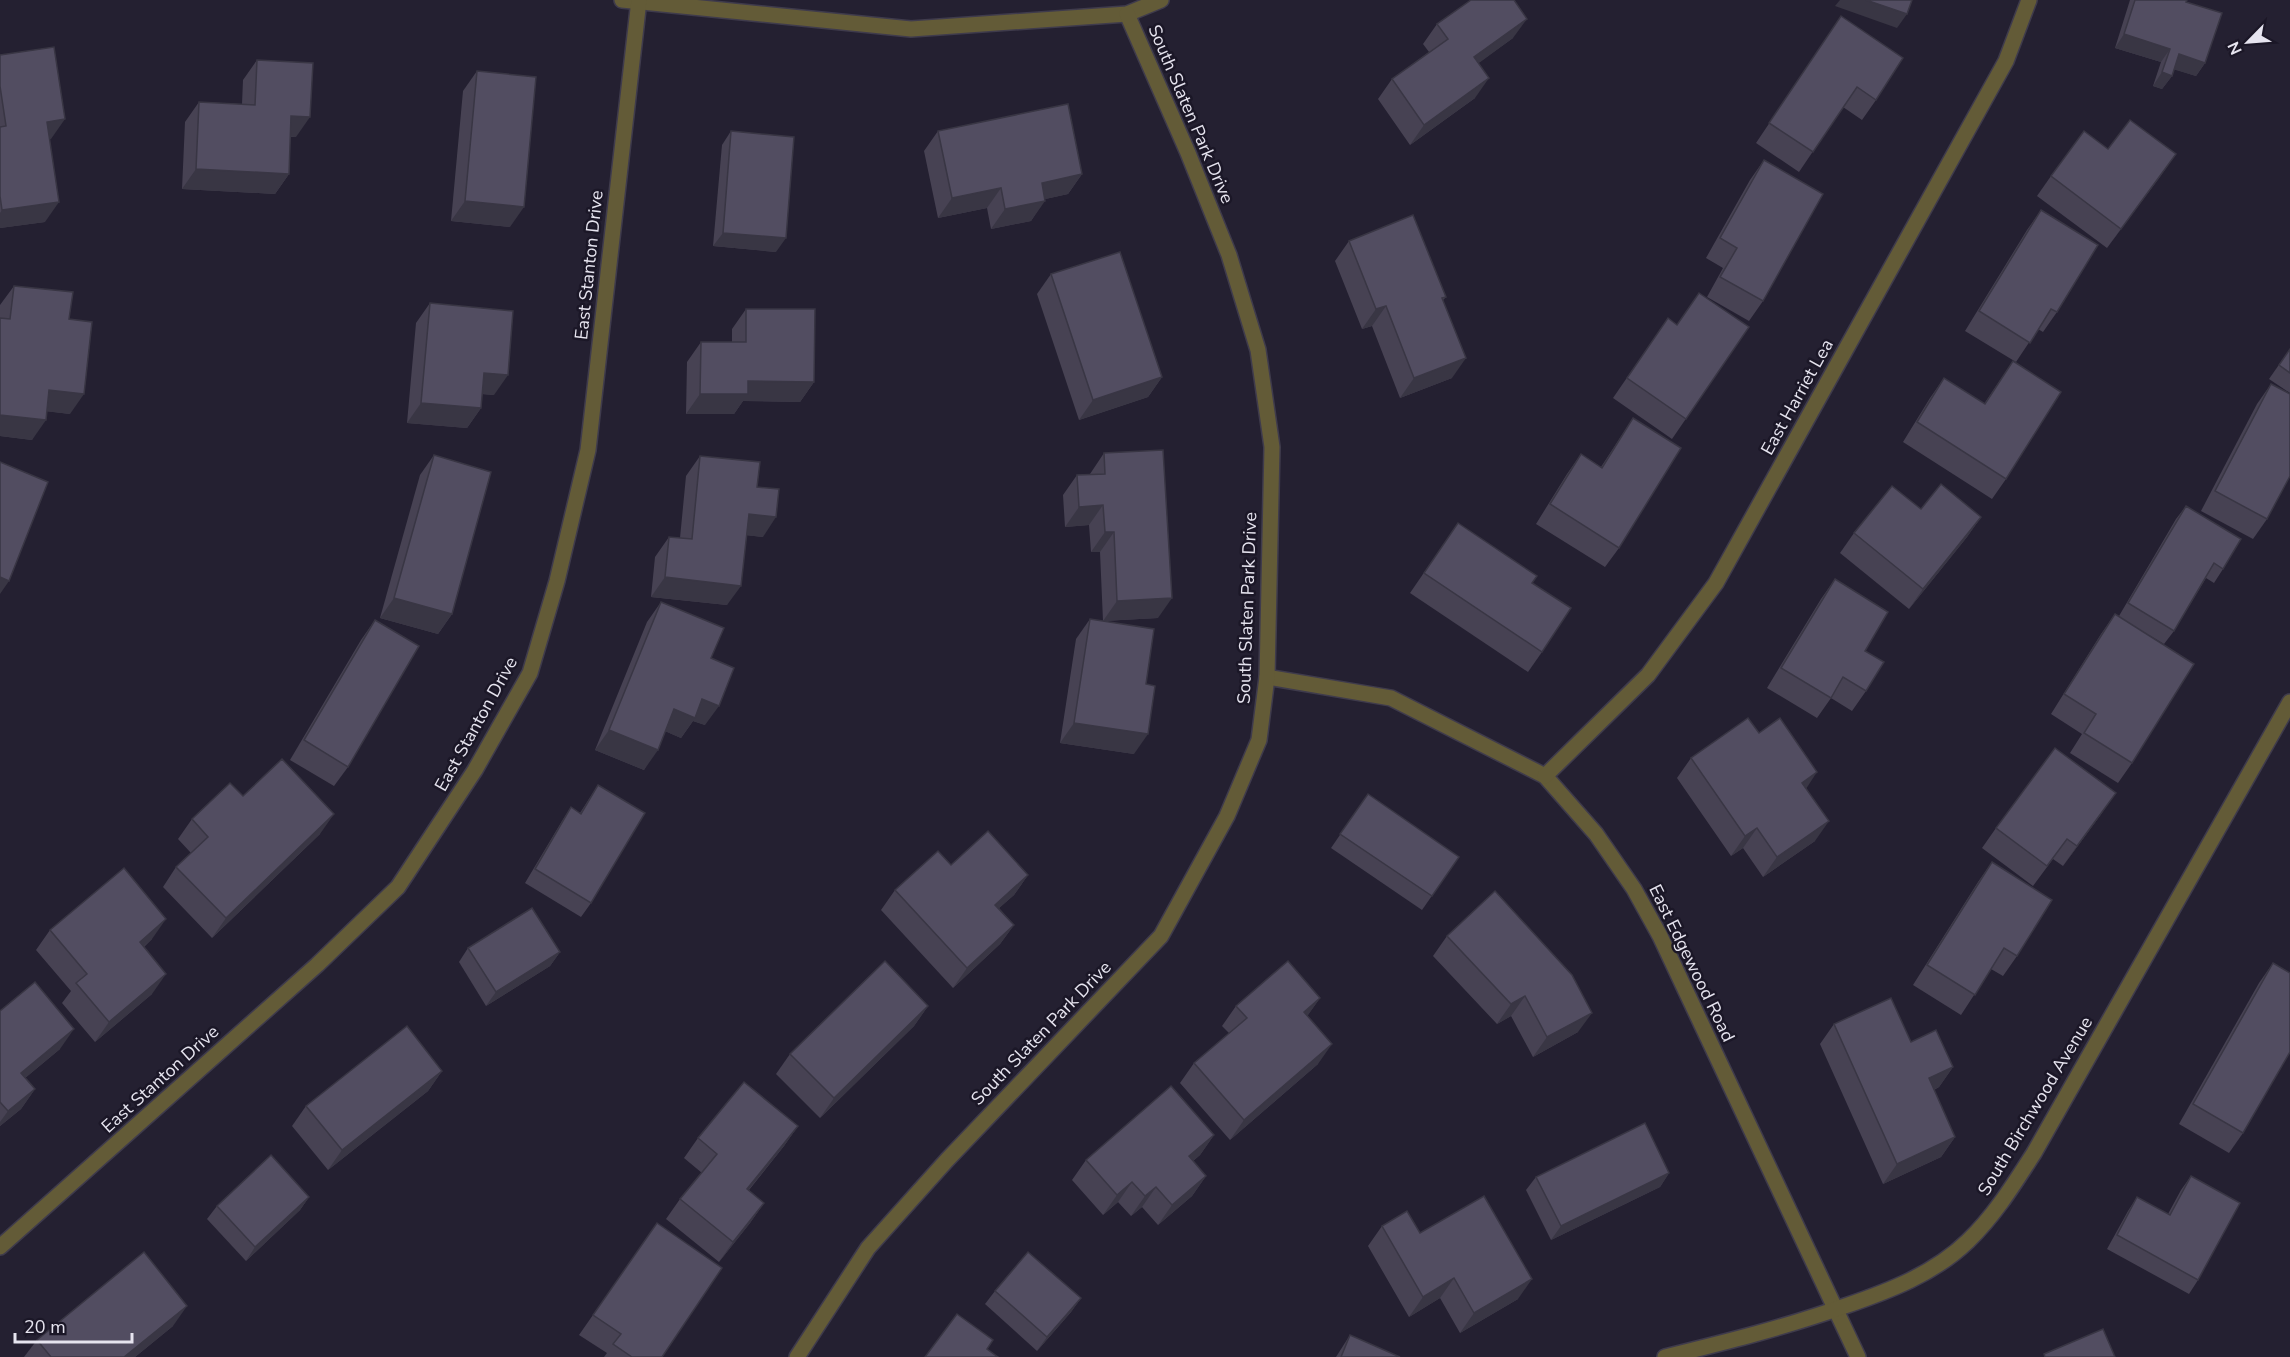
<svg xmlns="http://www.w3.org/2000/svg" width="2290" height="1357" font-family="'Nunito Sans',sans-serif">
  <rect width="100%" height="100%" fill="#242031"/>
  <g fill="none" stroke-linecap="round" stroke-linejoin="round">
    <defs>
      <g id="minor">
        <polyline points="622,0 911,29 1127,14 1161,0"/>
        <polyline points="1267,677 1391,698 1545,776 1596,834 1634,889 1660,936 1858,1357"/>
        <polyline points="1545,776 1648,675 1716,583 2006,61 2029,0"/>
        <polyline points="0,1247 317,965 398,887 475,770 530,673 557,581 588,450 639,0"/>
        <polyline points="797,1357 868,1248 947,1160 1161,936 1227,816 1259,740 1267,677 1272,447 1258,350 1229,255 1188,153 1127,14"/>
        <path d="M1665 1357C1726 1342 1786 1327 1845 1306 1889 1291 1934 1274 1968 1241 1995 1215 2014 1184 2034 1153L2290 702"/>
      </g>
    </defs>
    <use href="#minor" stroke="#3f3b4c" stroke-width="18"/>
    <use href="#minor" stroke="#635b37" stroke-width="15"/>
  </g>
  <g fill="#474253">
    <polygon points="2130,0 2187,0 2186,2 2205,63 2196,76 2174,69 2172,76 2162,89 2153,86 2161,62 2115,48"/>
    <polygon points="1841,16 1876,100 1862,120 1843,107 1799,172 1756,143"/>
    <polygon points="1437,24 1513,38 1478,63 1475,98 1410,145 1378,99 1392,79 1429,52 1423,44"/>
    <polygon points="0,55 51,139 50,139 45,222 0,228"/>
    <polygon points="257,60 296,137 290,137 289,174 275,194 182,189 185,122 199,102 242,104 243,80"/>
    <polygon points="477,71 510,227 451,221 463,91"/>
    <polygon points="731,131 776,252 713,246 722,145"/>
    <polygon points="938,131 1082,174 1068,194 1045,199 1031,221 991,229 987,208 938,218 924,151"/>
    <polygon points="1764,160 1763,301 1749,321 1707,297 1723,268 1706,258 1750,180"/>
    <polygon points="2162,174 2107,248 2037,196 2051,176"/>
    <polygon points="2041,210 2057,312 2043,332 2038,329 2016,362 1965,331 2027,230"/>
    <polygon points="1349,241 1446,297 1443,300 1452,378 1400,398 1372,326 1362,329 1335,261"/>
    <polygon points="1051,274 1162,377 1148,397 1079,420 1037,294"/>
    <polygon points="14,286 69,319 70,414 46,411 32,440 0,436 0,305"/>
    <polygon points="430,303 494,395 482,394 481,408 467,428 407,423 416,323"/>
    <polygon points="746,309 814,382 800,402 743,401 734,414 686,414 687,362 701,342 732,342 732,329"/>
    <polygon points="1668,318 1677,325 1749,327 1672,439 1613,398"/>
    <polygon points="2290,349 2290,393 2269,379"/>
    <polygon points="2013,361 2006,479 1992,499 1903,442 1930,398 1944,378 1984,404"/>
    <polygon points="2271,384 2267,519 2253,539 2201,511 2257,404"/>
    <polygon points="1633,418 1619,548 1605,567 1536,524 1567,474 1581,454 1601,467"/>
    <polygon points="1104,453 1158,618 1103,621 1100,552 1091,552 1089,525 1065,527 1063,495 1077,475 1090,474"/>
    <polygon points="434,455 452,614 438,634 380,618 420,475"/>
    <polygon points="700,456 757,487 763,537 746,535 727,605 651,597 655,557 669,537 680,538 686,476"/>
    <polygon points="2186,506 2223,569 2214,583 2206,578 2174,631 2164,644 2149,635 2132,763 2118,783 2070,753 2082,734 2051,714 2101,634 2115,614 2119,616 2176,519"/>
    <polygon points="1921,509 1981,517 1967,537 1909,609 1840,553 1854,533"/>
    <polygon points="1458,523 1532,583 1542,652 1528,672 1410,593"/>
    <polygon points="1835,579 1865,651 1866,691 1852,711 1831,698 1817,718 1767,688 1821,599"/>
    <polygon points="661,602 711,658 705,725 693,721 681,738 665,731 644,770 595,750 647,622"/>
    <polygon points="1090,619 1134,754 1060,743 1076,639"/>
    <polygon points="375,620 348,767 334,786 290,760 361,640"/>
    <polygon points="1759,733 1806,788 1815,841 1763,877 1743,848 1731,856 1677,778 1691,758"/>
    <polygon points="598,785 591,903 581,917 525,883 562,821 571,807 580,813"/>
    <polygon points="1368,794 1459,857 1422,910 1331,848"/>
    <polygon points="2102,813 2063,866 2053,859 2033,886 1982,848 1996,828"/>
    <polygon points="192,819 320,834 212,938 163,887 176,867 191,853 178,839"/>
    <polygon points="1992,862 2017,956 2003,976 1991,969 1961,1015 1913,985 1978,882"/>
    <polygon points="951,865 1028,875 1014,895 999,908 1014,925 1000,944 953,988 881,910 895,890"/>
    <polygon points="50,930 152,939 144,947 152,994 95,1042 62,1003 71,991 36,950"/>
    <polygon points="1447,936 1578,1032 1533,1057 1511,1016 1497,1024 1433,956"/>
    <polygon points="468,948 560,952 550,966 486,1006 459,962"/>
    <polygon points="2273,963 2243,1133 2229,1153 2179,1124 2259,983"/>
    <polygon points="1320,998 1307,1016 1318,1064 1230,1140 1180,1083 1194,1063 1229,1033 1222,1026 1236,1006"/>
    <polygon points="928,1006 914,1026 820,1118 776,1074 790,1054"/>
    <polygon points="0,1011 60,1049 25,1078 35,1089 21,1109 0,1126"/>
    <polygon points="1834,1024 1911,1042 1953,1067 1939,1087 1934,1090 1955,1137 1941,1157 1883,1184 1820,1044"/>
    <polygon points="442,1071 428,1091 328,1170 292,1126 306,1106"/>
    <polygon points="798,1126 784,1146 749,1190 764,1203 750,1223 719,1262 666,1219 680,1199 702,1173 684,1158 698,1138"/>
    <polygon points="1214,1135 1200,1155 1193,1161 1206,1176 1192,1196 1158,1225 1142,1207 1131,1216 1118,1202 1103,1215 1072,1180 1086,1160"/>
    <polygon points="1669,1173 1660,1187 1551,1240 1526,1190 1536,1177"/>
    <polygon points="2191,1176 2198,1280 2189,1294 2107,1249 2128,1211 2137,1197 2168,1214 2181,1190"/>
    <polygon points="309,1197 300,1210 246,1261 207,1219 217,1206"/>
    <polygon points="657,1223 662,1357 604,1357 607,1353 579,1335"/>
    <polygon points="1382,1226 1420,1233 1518,1299 1460,1333 1440,1298 1409,1317 1368,1246"/>
    <polygon points="995,1291 1081,1298 1071,1312 1037,1351 985,1304"/>
    <polygon points="173,1326 135,1357 24,1357 37,1340"/>
    <polygon points="1350,1335 1400,1357 1336,1357"/>
  </g>
  <g fill="#393644">
    <polygon points="1840,0 1866,0 1907,14 1897,28 1835,6"/>
    <polygon points="1527,19 1513,38 1460,77 1474,57"/>
    <polygon points="2124,34 2170,49 2161,62 2115,48"/>
    <polygon points="2179,54 2205,63 2196,76 2169,68"/>
    <polygon points="2162,72 2172,76 2162,89 2153,86"/>
    <polygon points="1489,78 1475,98 1410,145 1424,125"/>
    <polygon points="291,116 310,117 296,137 277,136"/>
    <polygon points="65,119 51,139 33,142 47,122"/>
    <polygon points="2176,154 2162,174 2107,248 2121,229"/>
    <polygon points="196,169 289,174 275,194 182,189"/>
    <polygon points="1082,174 1068,194 1028,203 1042,183"/>
    <polygon points="1001,188 987,208 938,218 952,198"/>
    <polygon points="465,201 524,207 510,227 451,221"/>
    <polygon points="1045,201 1031,221 991,229 1005,209"/>
    <polygon points="59,202 45,222 0,228 0,213 2,210"/>
    <polygon points="723,233 786,238 776,252 713,246"/>
    <polygon points="1386,306 1372,326 1362,329 1376,309"/>
    <polygon points="1466,358 1452,378 1400,398 1414,378"/>
    <polygon points="484,373 508,375 494,395 470,393"/>
    <polygon points="1162,377 1148,397 1079,420 1093,400"/>
    <polygon points="748,381 814,382 800,402 743,401 734,414 686,414 700,394"/>
    <polygon points="49,390 84,394 70,414 35,410"/>
    <polygon points="421,403 481,408 467,428 407,423"/>
    <polygon points="0,415 46,420 32,440 0,436"/>
    <polygon points="1103,505 1089,525 1065,527 1079,507"/>
    <polygon points="749,514 776,517 763,537 735,534"/>
    <polygon points="1981,517 1967,537 1909,609 1923,589"/>
    <polygon points="1105,532 1114,532 1100,552 1091,552"/>
    <polygon points="0,577 9,581 0,594"/>
    <polygon points="665,577 741,586 727,605 651,597"/>
    <polygon points="394,598 452,614 438,634 380,618"/>
    <polygon points="1172,598 1158,618 1103,621 1117,601"/>
    <polygon points="702,699 719,706 705,725 693,721 681,738 660,729 674,709"/>
    <polygon points="1074,723 1148,734 1134,754 1060,743"/>
    <polygon points="609,730 658,750 644,770 595,750"/>
    <polygon points="1817,772 1804,792 1802,783"/>
    <polygon points="2116,793 2102,813 2063,866 2077,846"/>
    <polygon points="334,814 320,834 212,938 226,918"/>
    <polygon points="1829,821 1815,841 1763,877 1777,857"/>
    <polygon points="1757,828 1743,848 1731,856 1745,836"/>
    <polygon points="1028,875 1014,895 981,924 995,905"/>
    <polygon points="166,919 152,939 126,962 140,942"/>
    <polygon points="1014,925 1000,944 953,988 967,968"/>
    <polygon points="560,952 550,966 486,1006 496,992"/>
    <polygon points="166,974 152,994 95,1042 109,1022"/>
    <polygon points="1525,996 1511,1016 1497,1024 1511,1004"/>
    <polygon points="1320,998 1306,1018 1304,1012"/>
    <polygon points="928,1006 914,1026 820,1118 834,1098"/>
    <polygon points="1592,1013 1578,1032 1533,1057 1547,1037"/>
    <polygon points="74,1029 60,1049 7,1093 21,1073"/>
    <polygon points="1332,1044 1318,1064 1230,1140 1244,1120"/>
    <polygon points="1953,1067 1939,1087 1915,1098 1929,1078"/>
    <polygon points="442,1071 428,1091 328,1170 342,1150"/>
    <polygon points="35,1089 21,1109 0,1126 0,1122 8,1111"/>
    <polygon points="798,1126 784,1146 733,1209 747,1189"/>
    <polygon points="1214,1135 1200,1155 1175,1176 1189,1156"/>
    <polygon points="1955,1137 1941,1157 1883,1184 1897,1164"/>
    <polygon points="1669,1173 1660,1187 1551,1240 1561,1226"/>
    <polygon points="1206,1176 1192,1196 1158,1225 1172,1205"/>
    <polygon points="1132,1182 1118,1202 1103,1215 1117,1195"/>
    <polygon points="1156,1187 1142,1207 1131,1216 1145,1196"/>
    <polygon points="309,1197 300,1210 246,1261 255,1247"/>
    <polygon points="764,1203 750,1223 719,1262 733,1242"/>
    <polygon points="1454,1278 1440,1298 1409,1317 1423,1297"/>
    <polygon points="1532,1279 1518,1299 1460,1333 1474,1313"/>
    <polygon points="1081,1298 1071,1312 1037,1351 1047,1337"/>
    <polygon points="187,1306 173,1326 135,1357 124,1357"/>
  </g>
  <g fill="#524d61" stroke="#393644" stroke-width="1.5">
    <polygon points="1471,0 1514,0 1527,19 1474,57 1489,78 1424,125 1392,79 1448,39 1437,24"/>
    <polygon points="1866,0 1912,0 1907,14"/>
    <polygon points="2135,0 2187,0 2186,2 2222,13 2205,63 2179,54 2172,76 2162,72 2170,49 2124,34"/>
    <polygon points="1841,16 1903,58 1876,100 1857,87 1813,152 1769,123"/>
    <polygon points="54,47 65,119 47,122 59,202 2,210 0,196 0,127 6,126 0,86 0,55"/>
    <polygon points="257,60 313,63 310,117 291,116 289,174 196,169 199,102 255,105"/>
    <polygon points="477,71 536,77 524,207 465,201"/>
    <polygon points="1068,104 1082,174 1042,183 1045,201 1005,209 1001,188 952,198 938,131"/>
    <polygon points="2130,120 2176,154 2121,229 2051,176 2084,131 2108,149"/>
    <polygon points="731,131 794,137 786,238 723,233"/>
    <polygon points="1764,160 1823,194 1763,301 1720,277 1737,248 1720,238"/>
    <polygon points="2041,210 2098,245 2057,312 2051,309 2030,343 1979,311"/>
    <polygon points="1413,215 1446,297 1442,298 1466,358 1414,378 1386,306 1376,309 1349,241"/>
    <polygon points="1120,252 1162,377 1093,400 1051,274"/>
    <polygon points="14,286 73,292 69,319 92,322 84,394 49,390 46,420 0,415 0,318 10,319"/>
    <polygon points="1699,293 1749,327 1686,419 1627,378 1668,318 1677,325"/>
    <polygon points="430,303 513,311 508,375 484,373 481,408 421,403"/>
    <polygon points="746,309 815,309 814,382 748,381 748,394 700,394 701,342 746,342"/>
    <polygon points="2290,349 2290,373 2279,365"/>
    <polygon points="2013,361 2061,392 2006,479 1917,422 1944,378 1985,404"/>
    <polygon points="2271,384 2290,394 2290,476 2267,519 2215,491"/>
    <polygon points="1633,418 1681,448 1619,548 1550,504 1581,454 1602,468"/>
    <polygon points="1163,450 1172,598 1117,601 1114,532 1105,532 1103,505 1079,507 1077,475 1105,474 1104,453"/>
    <polygon points="434,455 491,472 452,614 394,598"/>
    <polygon points="700,456 760,462 757,487 779,489 776,517 749,514 741,586 665,577 669,537 692,539"/>
    <polygon points="0,462 48,482 9,581 0,577"/>
    <polygon points="1941,484 1981,517 1923,589 1854,533 1892,486 1921,509"/>
    <polygon points="2186,506 2241,539 2223,569 2214,563 2174,631 2128,603"/>
    <polygon points="1458,523 1537,576 1532,583 1571,608 1542,652 1424,573"/>
    <polygon points="1835,579 1888,612 1865,651 1884,662 1866,691 1843,677 1831,698 1781,668"/>
    <polygon points="661,602 724,628 711,658 734,668 719,706 702,699 695,718 674,709 658,750 609,730"/>
    <polygon points="2115,614 2194,664 2132,763 2084,733 2096,714 2064,694"/>
    <polygon points="1090,619 1154,629 1146,684 1155,686 1148,734 1074,723"/>
    <polygon points="375,620 419,646 348,767 304,740"/>
    <polygon points="1748,718 1759,733 1780,718 1817,772 1802,783 1829,821 1777,857 1757,828 1745,836 1691,758"/>
    <polygon points="2055,748 2116,793 2077,846 2067,839 2047,866 1996,828"/>
    <polygon points="282,759 334,814 226,918 176,867 208,837 192,819 230,783 243,796"/>
    <polygon points="598,785 645,813 591,903 535,869 571,807 581,814"/>
    <polygon points="1368,794 1459,857 1432,896 1340,834"/>
    <polygon points="988,831 1028,875 995,905 1014,925 967,968 895,890 938,851 951,865"/>
    <polygon points="1992,862 2052,900 2017,956 2004,948 1975,995 1927,965"/>
    <polygon points="124,868 166,919 140,942 166,974 109,1022 76,983 87,974 50,930"/>
    <polygon points="1495,891 1572,975 1592,1013 1547,1037 1525,996 1511,1004 1447,936"/>
    <polygon points="532,908 560,952 496,992 468,948"/>
    <polygon points="885,961 928,1006 834,1098 790,1054"/>
    <polygon points="1288,961 1320,998 1304,1012 1332,1044 1244,1120 1194,1063 1247,1018 1236,1006"/>
    <polygon points="2273,963 2290,973 2290,1052 2243,1133 2193,1104"/>
    <polygon points="35,982 74,1029 21,1073 35,1089 8,1111 0,1102 0,1011"/>
    <polygon points="1891,998 1911,1042 1936,1030 1953,1067 1929,1078 1955,1137 1897,1164 1834,1024"/>
    <polygon points="407,1026 442,1071 342,1150 306,1106"/>
    <polygon points="744,1082 798,1126 747,1189 764,1203 733,1242 680,1199 717,1154 698,1138"/>
    <polygon points="1171,1086 1214,1135 1189,1156 1206,1176 1172,1205 1156,1187 1145,1196 1132,1182 1117,1195 1086,1160"/>
    <polygon points="1645,1123 1669,1173 1561,1226 1536,1177"/>
    <polygon points="271,1155 309,1197 255,1247 217,1206"/>
    <polygon points="2191,1176 2240,1203 2198,1280 2117,1235 2137,1197 2170,1215"/>
    <polygon points="1484,1196 1532,1279 1474,1313 1454,1278 1423,1297 1382,1226 1407,1211 1420,1233"/>
    <polygon points="657,1223 722,1268 662,1357 632,1357 613,1344 621,1334 593,1315"/>
    <polygon points="144,1252 187,1306 124,1357 51,1357 37,1340"/>
    <polygon points="1028,1252 1081,1298 1047,1337 995,1291"/>
    <polygon points="957,1314 993,1340 987,1349 998,1357 925,1357"/>
    <polygon points="2103,1329 2115,1357 2045,1357 2044,1354"/>
    <polygon points="1350,1335 1400,1357 1341,1357"/>
  </g>
  <g text-anchor="middle" stroke-width="5" stroke-linejoin="round" paint-order="stroke">
    <g font-size="18" fill="#e6e4ef" stroke="#1b1727">
      <text transform="translate(1191 114) rotate(67)" y="6">South Slaten Park Drive</text>
      <text transform="translate(589 265) rotate(-84)" y="6">East Stanton Drive</text>
      <text transform="translate(1797 397) rotate(-61)" y="6">East Harriet Lea</text>
      <text transform="translate(1247 608) rotate(-88)" y="6">South Slaten Park Drive</text>
      <text transform="translate(476 724) rotate(-61)" y="6">East Stanton Drive</text>
      <text transform="translate(1692 963) rotate(64)" y="6">East Edgewood Road</text>
      <text transform="translate(1041 1033) rotate(-46)" y="6">South Slaten Park Drive</text>
      <text transform="translate(160 1079) rotate(-42)" y="6">East Stanton Drive</text>
      <text transform="translate(2035 1106) rotate(-59)" y="6">South Birchwood Avenue</text>
    </g>
  </g>
  <g transform="translate(2248 42) rotate(245)" stroke="#1b1727" stroke-width="4.5" paint-order="stroke">
  <path d="M0-4.5L10 22L0 15L-10 22Z" fill="#e6e4ef"/>
  <text y="-9" font-size="16" font-weight="bold" text-anchor="middle" fill="#e6e4ef">N</text>
  </g>
  <path d="M15 1333v9h117v-9" fill="none" stroke="#e6e4ef" stroke-width="3"/>
  <text x="24" y="1333" font-size="18" fill="#e6e4ef" stroke="#1b1727" stroke-width="4.5" paint-order="stroke">20 m</text>
</svg>
